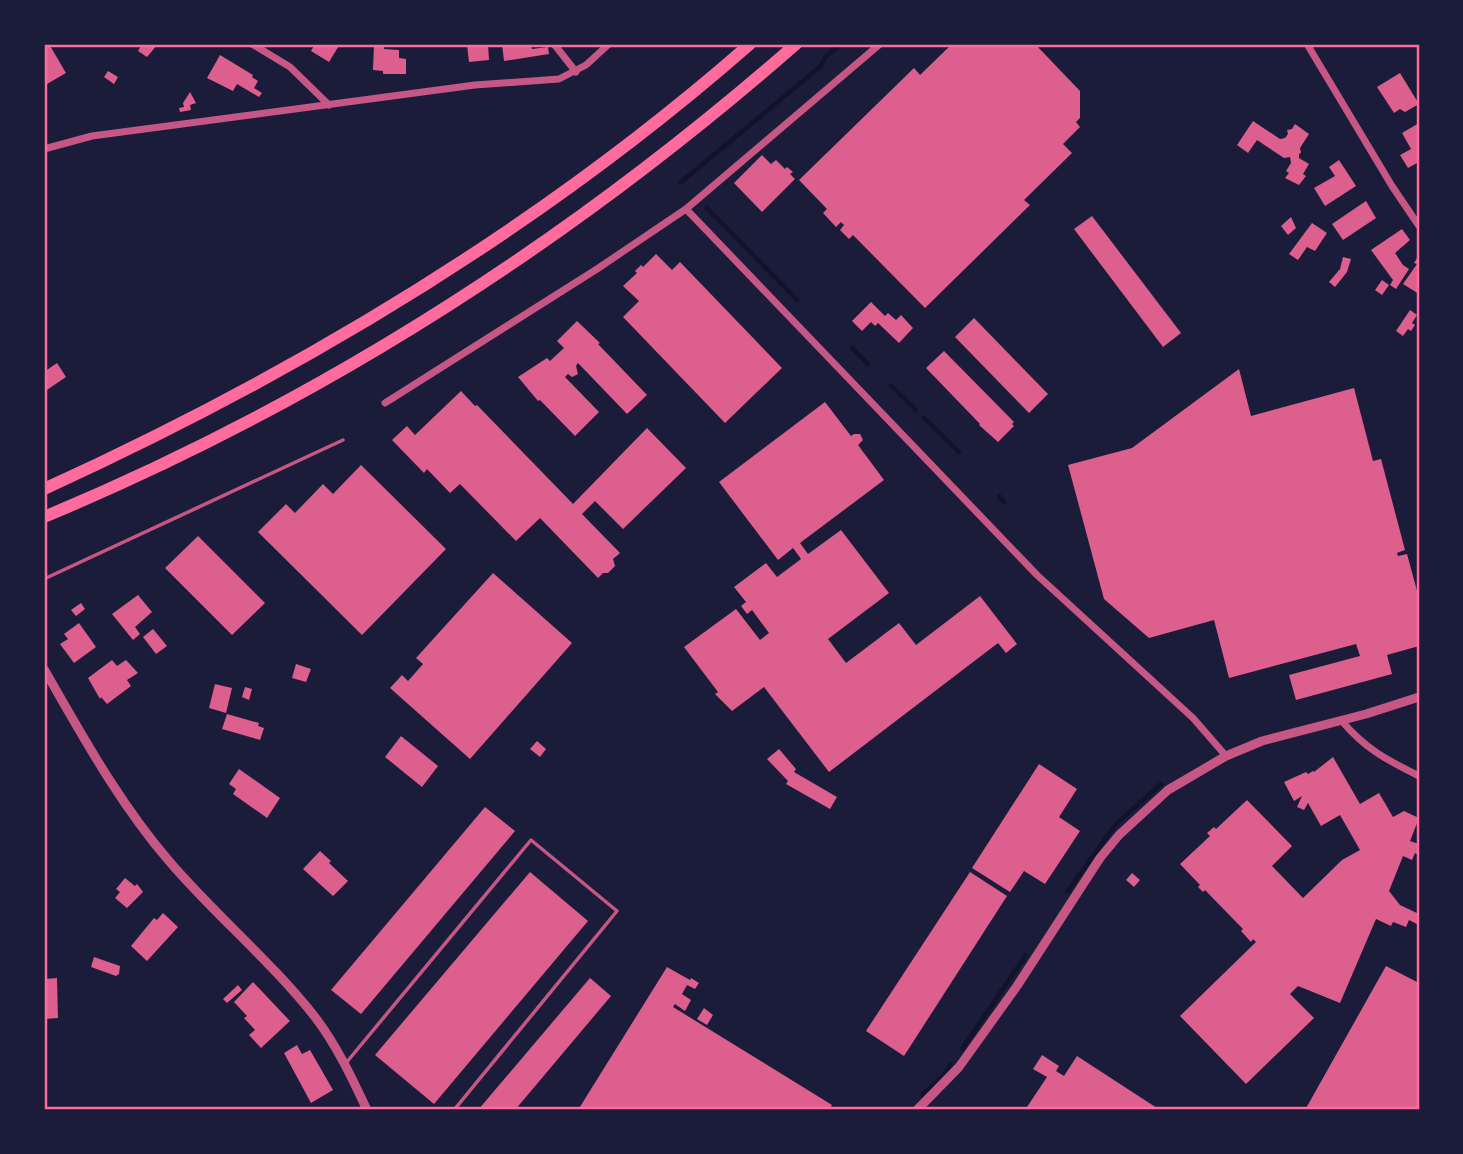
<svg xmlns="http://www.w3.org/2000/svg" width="1463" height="1154" font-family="'IBM Plex Sans',sans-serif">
  <rect width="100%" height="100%" fill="#1b1b3a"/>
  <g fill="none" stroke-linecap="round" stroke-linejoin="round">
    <g stroke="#12122b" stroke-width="4.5">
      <polyline points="681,182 821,66 825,57 839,46"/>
      <polyline points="707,208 797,300"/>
      <polyline points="852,348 868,364"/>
      <polyline points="891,386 916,410"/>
      <polyline points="924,418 959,452"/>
      <polyline points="999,496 1004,502"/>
      <polyline points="1067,892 1116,824 1161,784"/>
      <polyline points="962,1049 1026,955"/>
      <polyline points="922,1095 944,1075 951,1064"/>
    </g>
  </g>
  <g fill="#dd5f8e">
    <polygon points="44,44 49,44 66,73 47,84 44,78"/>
    <polygon points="142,44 158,44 147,57 138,51"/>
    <polygon points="315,44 340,44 329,62 311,51"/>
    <polygon points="374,44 384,44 384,49 399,50 399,58 406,59 406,74 383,74 383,71 373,70"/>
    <polygon points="488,44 489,60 469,62 467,45"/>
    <polygon points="502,44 523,44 524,46 531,45 532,49 548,47 549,54 504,61"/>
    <polygon points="952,44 1035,44 1080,91 1080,118 1076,122 1080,127 1063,144 1072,153 1024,200 1030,205 925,308 853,235 849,239 840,230 844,225 841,222 836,227 823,213 827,209 799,180 914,68 920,75"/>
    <polygon points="220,55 253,75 252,77 258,81 254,88 262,93 259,97 237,84 233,91 207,78"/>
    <polygon points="108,71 118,77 114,84 104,77"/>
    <polygon points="1400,73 1419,104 1405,112 1400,109 1394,113 1377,87"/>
    <polygon points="190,92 196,103 190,105 191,110 180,112 179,108 184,107 183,103"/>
    <polygon points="1253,121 1280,139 1285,138 1288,134 1287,130 1292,129 1295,124 1309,134 1300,148 1301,153 1299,154 1299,158 1309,164 1303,174 1306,176 1299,185 1285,178 1289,173 1286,171 1291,163 1290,157 1284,158 1257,140 1248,153 1237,145"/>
    <polygon points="1419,123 1419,162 1408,168 1400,155 1411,149 1402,133"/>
    <polygon points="762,155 771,164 776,160 785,169 787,167 793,172 790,174 795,179 762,212 734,183"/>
    <polygon points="1339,160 1356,186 1325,206 1314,188 1335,176 1329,167"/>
    <polygon points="1366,201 1376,218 1343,240 1332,224"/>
    <polygon points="1092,216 1181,333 1163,347 1074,229"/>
    <polygon points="1291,217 1296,228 1288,235 1281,226"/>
    <polygon points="1312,223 1327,233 1315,251 1307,247 1298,260 1289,254"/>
    <polygon points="1402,229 1410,240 1395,253 1403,265 1409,269 1396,289 1390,285 1393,280 1371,250"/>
    <polygon points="656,254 672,270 680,262 782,368 725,423 623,317 639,301 623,286 637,273 635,271 641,265 643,267"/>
    <polygon points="1419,255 1419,294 1403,284 1417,264 1414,263"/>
    <polygon points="1343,257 1351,259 1347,272 1335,287 1329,282 1340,269"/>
    <polygon points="1382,280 1389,285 1382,295 1375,290"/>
    <polygon points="871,302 885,316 888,313 896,320 901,315 913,328 899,343 878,323 875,326 871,322 862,331 852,321"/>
    <polygon points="1410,310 1417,315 1412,323 1415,325 1411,331 1408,329 1403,336 1396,331"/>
    <polygon points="974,318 1048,394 1029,413 955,337"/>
    <polygon points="577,321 600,343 598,344 647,395 627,414 578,363 576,366 578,374 572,377 568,374 565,377 599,412 575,436 540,400 538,401 518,377 547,358 550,361 564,348 557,341"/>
    <polygon points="944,351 1014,422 1012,424 1014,426 998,442 979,425 980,424 926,368"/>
    <polygon points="57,363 66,377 44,392 44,372"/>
    <polygon points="1239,369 1251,416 1354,388 1373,461 1381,459 1405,550 1397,553 1398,556 1407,554 1419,598 1419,626 1417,627 1419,646 1387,655 1392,674 1296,700 1289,675 1360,656 1356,644 1229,678 1214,620 1149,638 1104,599 1068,465 1132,448"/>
    <polygon points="461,391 475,406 477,405 573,504 647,428 686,468 623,529 595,501 582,514 620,553 613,559 615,566 608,573 603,573 598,578 540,518 516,541 460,484 450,493 427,469 424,473 392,440 407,426 415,435"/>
    <polygon points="825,402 851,436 854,434 860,434 863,440 858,445 884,480 800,543 808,554 841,530 889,593 828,639 846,663 899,623 916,645 980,596 1017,644 1006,653 998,643 829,772 764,687 732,711 715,694 718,692 684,647 736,609 760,640 769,633 752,610 747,614 741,606 746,602 734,587 766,563 777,577 801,559 793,548 778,560 719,482"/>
    <polygon points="361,465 446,549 362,635 258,532 286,504 295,513 323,484 333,494"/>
    <polygon points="198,536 265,603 232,635 165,568"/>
    <polygon points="493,573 572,643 470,759 390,688 402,675 408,681 423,664 416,658"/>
    <polygon points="138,595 152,612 135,627 140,634 133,640 112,614"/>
    <polygon points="81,603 85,609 76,616 71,610"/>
    <polygon points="79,623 96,647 74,663 60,644 68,639 64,634"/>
    <polygon points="153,629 167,646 156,654 143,637"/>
    <polygon points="112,660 117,666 126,660 138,673 127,680 131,686 107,704 101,697 100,699 88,678"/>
    <polygon points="296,664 311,669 306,682 292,678"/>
    <polygon points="215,684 232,688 226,713 209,708"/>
    <polygon points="245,687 252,689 249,700 242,697"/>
    <polygon points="227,714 259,723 258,726 264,728 260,740 222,729"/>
    <polygon points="401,736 438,766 422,787 385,757"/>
    <polygon points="537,741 546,749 540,757 530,749"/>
    <polygon points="779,749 796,769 794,772 837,797 830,809 786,784 788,781 767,759"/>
    <polygon points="1333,757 1360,804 1379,793 1393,817 1404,811 1419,818 1410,841 1419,844 1419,855 1415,853 1412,860 1403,856 1389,891 1400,905 1419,914 1419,925 1409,920 1406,927 1393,922 1391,926 1376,919 1340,1003 1298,986 1290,994 1314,1018 1246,1084 1180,1016 1256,942 1253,939 1251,942 1241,931 1243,929 1239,925 1205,890 1203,892 1198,887 1200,885 1180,864 1210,836 1207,833 1214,827 1216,829 1247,800 1292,846 1272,866 1303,898 1342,860 1360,850 1340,815 1321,826 1308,803 1304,810 1297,807 1302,796 1294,801 1284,782 1306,772 1308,774 1313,771 1314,772"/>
    <polygon points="1039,764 1077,789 1059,817 1080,831 1045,884 1024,871 1010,892 972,868"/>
    <polygon points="239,769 280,798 267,818 233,794 236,789 229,784"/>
    <polygon points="485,807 515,831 361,1014 331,990"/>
    <polygon points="320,851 331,861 329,863 348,881 333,896 303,869"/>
    <polygon points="530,872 588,921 434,1104 375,1055"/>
    <polygon points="970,872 1007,896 904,1056 866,1031"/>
    <polygon points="1132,873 1140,880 1134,887 1126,880"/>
    <polygon points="125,878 135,886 137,884 143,892 127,908 115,898 120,892 116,889"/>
    <polygon points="163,913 178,927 147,961 131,946 154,918 157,920"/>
    <polygon points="94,957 120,966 119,974 116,976 91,967"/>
    <polygon points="1386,966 1417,982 1419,978 1419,1110 1305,1110"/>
    <polygon points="667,967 690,980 691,978 699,983 695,989 687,985 682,994 691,1000 685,1011 675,1004 673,1007 832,1105 829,1110 578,1110"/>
    <polygon points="57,978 58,1018 44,1019 44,979"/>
    <polygon points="590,978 611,996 515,1110 478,1110"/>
    <polygon points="253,982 290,1021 261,1048 249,1035 255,1030 244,1018 247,1016 234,1002"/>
    <polygon points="238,985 242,990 227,1003 223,999"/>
    <polygon points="704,1008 713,1015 707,1025 697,1019"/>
    <polygon points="297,1045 302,1054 310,1050 333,1090 311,1103 284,1053"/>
    <polygon points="1042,1055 1059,1066 1056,1071 1064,1076 1077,1056 1160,1110 1025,1110 1047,1077 1033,1069"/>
  </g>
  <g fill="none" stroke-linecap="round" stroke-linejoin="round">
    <g stroke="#c65784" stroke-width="3.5">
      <polyline points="44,579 343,440"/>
      <polyline points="346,1063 531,840 617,911 454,1110"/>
    </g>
    <g stroke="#c65784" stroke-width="7">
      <polyline points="252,44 290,67 329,105"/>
      <polyline points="554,44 576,72"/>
      <polyline points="1307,44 1392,186 1419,226"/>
      <polyline points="44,149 92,136 475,85 559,79 586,65 609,44"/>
      <polyline points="686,209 1037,575 1193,718 1226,756"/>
      <polyline points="385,403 597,269 686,209 880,44"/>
      <path d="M1341 720C1365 749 1387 760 1419 776"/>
    </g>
    <g stroke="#c65784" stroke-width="9">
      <path d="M44 669C82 735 119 803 169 861 215 915 271 961 315 1017 337 1046 352 1078 367 1110"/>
      <polyline points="917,1110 959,1067 1017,986 1100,858 1119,835 1168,790 1226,756 1262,741 1366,714 1419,697"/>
    </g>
    <g stroke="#ff6b9d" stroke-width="12">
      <path d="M44 489C298 373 539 229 750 44"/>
      <path d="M44 517C320 402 571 241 796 44"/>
    </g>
  </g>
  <rect width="1463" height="1154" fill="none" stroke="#1b1b3a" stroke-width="91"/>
  <rect x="46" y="46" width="1372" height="1062" fill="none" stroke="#ff6b9d" stroke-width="2.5"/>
</svg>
